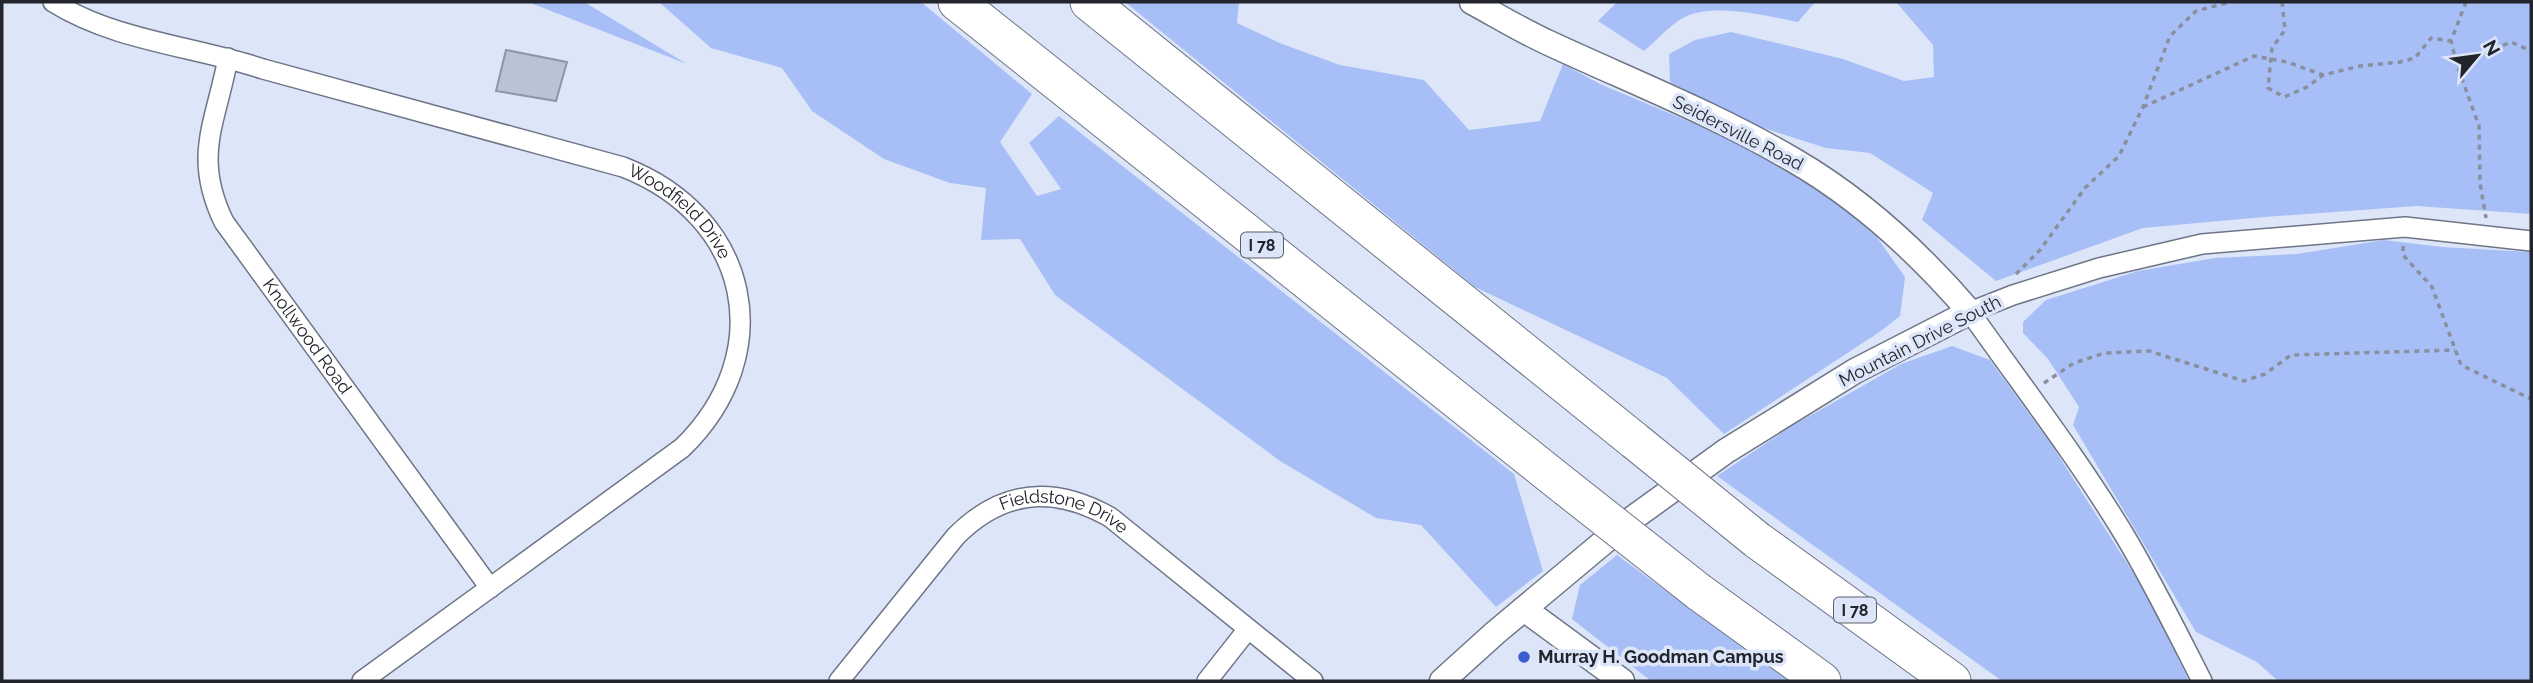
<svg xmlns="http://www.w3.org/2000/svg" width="2533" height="683" font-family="Raleway,sans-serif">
  <rect width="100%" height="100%" fill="#dde6f9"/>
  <g fill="#a7bff6">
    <polygon points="528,2 584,2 687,64"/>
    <polygon points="659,2 921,2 1032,94 1000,142 1037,196 1061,189 1029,143 1059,116 1514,474 1543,571 1496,607 1421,525 1376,518 1280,461 1055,295 1020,239 981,240 986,188 950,183 884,159 812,111 782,68 711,48"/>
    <polygon points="1125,2 1239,2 1237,23 1282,44 1340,65 1424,80 1469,130 1540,121 1563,64 1600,84 1745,145 1823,191 1876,236 1905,277 1900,316 1881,331 1724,434 1667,378 1475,287"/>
    <path d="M1617 2H1815L1798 22C1767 16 1710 1 1681 19 1668 27 1656 41 1644 51L1598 21Z"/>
    <polygon points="1896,2 2531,2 2531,214 2417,206 2264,217 2143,228 1996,281 1922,220 1933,193 1870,153 1826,148 1757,126 1670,82 1669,54 1695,40 1731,32 1843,59 1904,81 1934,77 1933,45"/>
    <polygon points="2384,240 2442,247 2531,252 2531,681 2278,681 2257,662 2196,632 2073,425 2079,407 2048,359 2023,333 2023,322 2046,300 2138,271 2215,258 2297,254"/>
    <polygon points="1952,346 1990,360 2053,447 2153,604 2189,681 2002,681 1717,476 1792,426 1901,364"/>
    <polygon points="1617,555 1789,681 1651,681 1572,619 1580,585"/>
  </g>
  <polygon fill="#bac3d5" stroke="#8d95a7" stroke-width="2" points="506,50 567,62 556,101 496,91"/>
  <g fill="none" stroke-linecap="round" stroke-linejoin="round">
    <defs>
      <g id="minor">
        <path id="s1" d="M53 2C115 41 194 46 263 69L623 167C750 216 780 353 682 448L362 681"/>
        <path id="s2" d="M228 58C216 123 192 156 224 222L490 588"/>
        <path id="s3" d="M839 681 956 536C1002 490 1053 485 1110 517L1313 681"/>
        <polyline points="1207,681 1248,629"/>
        <path d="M2202 681C2177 632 2153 583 2125 536 2078 458 2022 386 1970 312L2013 295 2099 268 2202 244 2405 227 2531 241"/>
      </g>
      <g id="tertiary">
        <polyline points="1524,609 1622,681"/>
        <path d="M1442 681 1495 633 1629 521 1726 451 1855 371 1970 312C1920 254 1862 200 1795 161 1717 115 1633 82 1551 44 1524 32 1498 16 1472 2"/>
      </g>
      <g id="motorway">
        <polyline points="957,2 1567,488"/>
        <polyline points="1089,2 1635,441"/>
        <polyline points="1757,540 1952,681"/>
        <polyline points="1699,592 1822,681"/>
      </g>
    </defs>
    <use href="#minor" stroke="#6e7586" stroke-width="22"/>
    <use href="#tertiary" stroke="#6e7586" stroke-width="27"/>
    <use href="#motorway" stroke="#6e7586" stroke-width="39"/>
    <g stroke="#898f9d" stroke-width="3.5" stroke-dasharray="5 5" stroke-linecap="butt">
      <polyline points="2282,2 2285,30 2272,48 2268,88 2284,97 2307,87 2323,75 2360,66 2400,62 2415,58 2431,38 2451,41"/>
      <polyline points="2466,2 2451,41 2457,65 2479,126 2480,183 2486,218"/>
      <polyline points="2457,65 2511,42 2531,51"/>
      <polyline points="2143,107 2254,56 2287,62 2323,75"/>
      <polyline points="2403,246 2403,255 2432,287 2461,365 2531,399"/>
      <polyline points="2016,274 2040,250 2085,188 2119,156 2143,107 2170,36 2196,11 2230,2"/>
      <polyline points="2044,383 2074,363 2105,353 2149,351 2244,381 2265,374 2291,355 2455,350"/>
    </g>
    <use href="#minor" stroke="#fff" stroke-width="19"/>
    <use href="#tertiary" stroke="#fff" stroke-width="24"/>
    <use href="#motorway" stroke="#fff" stroke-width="37"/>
    <defs>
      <g id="motorway-bridge">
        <polyline points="1635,441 1757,540"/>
        <polyline points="1567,488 1699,592"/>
      </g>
    </defs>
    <use href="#motorway-bridge" stroke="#6e7586" stroke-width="39" stroke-linecap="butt"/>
    <use href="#motorway-bridge" stroke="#fff" stroke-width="37"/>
  </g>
  <circle fill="#385dce" stroke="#dde6f9" stroke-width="2.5" cx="1524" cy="657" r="7"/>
  <g text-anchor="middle" stroke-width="7" stroke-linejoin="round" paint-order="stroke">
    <g fill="#dde6f9" stroke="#5a5f6a" stroke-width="2">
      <rect x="1241" y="232.5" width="42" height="25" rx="5"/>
      <rect x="1834" y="597.5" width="42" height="25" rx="5"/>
    </g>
    <g font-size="16" font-weight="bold" fill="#22252c">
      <text x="1262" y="251">I 78</text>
      <text x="1855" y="616">I 78</text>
    </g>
    <g font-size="18" fill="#22252c" stroke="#dde6f9">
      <text transform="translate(1738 133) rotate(27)" y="6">Seidersville Road</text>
      <text dy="6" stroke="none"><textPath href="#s1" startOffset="668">Woodfield Drive</textPath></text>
      <text dy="6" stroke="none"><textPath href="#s2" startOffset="310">Knollwood Road</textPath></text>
      <text transform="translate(1920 341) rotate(-27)" y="6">Mountain Drive South</text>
      <text dy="6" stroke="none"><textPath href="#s3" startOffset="308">Fieldstone Drive</textPath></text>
    </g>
    <g font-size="18" font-weight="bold" fill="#22252c" stroke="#dde6f9" text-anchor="start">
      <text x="1538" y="663">Murray H. Goodman Campus</text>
    </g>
  </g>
  <rect width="2533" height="683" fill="none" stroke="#22252c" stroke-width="7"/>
  <g transform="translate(2477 56) rotate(61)" stroke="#dde6f9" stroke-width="5" paint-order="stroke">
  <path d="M0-5L12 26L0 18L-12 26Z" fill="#22252c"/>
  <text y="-10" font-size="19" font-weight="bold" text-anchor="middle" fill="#22252c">N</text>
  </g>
</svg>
